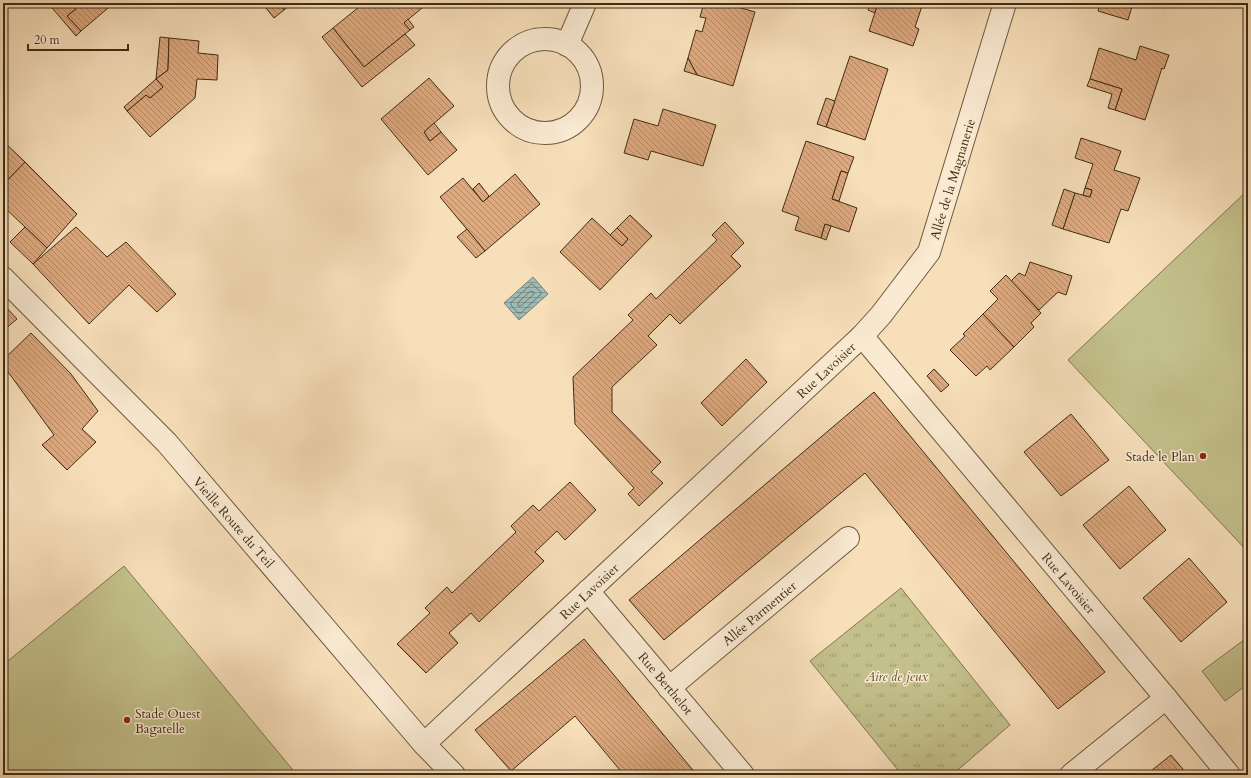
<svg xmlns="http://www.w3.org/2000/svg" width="1251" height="778" font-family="Cardo,serif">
  <defs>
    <pattern id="park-tufts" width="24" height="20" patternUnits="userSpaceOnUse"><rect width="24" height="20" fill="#c3c08b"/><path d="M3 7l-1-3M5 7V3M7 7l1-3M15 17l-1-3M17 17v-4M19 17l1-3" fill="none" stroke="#a09c71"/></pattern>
    <pattern id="water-rules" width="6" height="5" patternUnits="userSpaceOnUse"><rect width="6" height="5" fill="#9fbbb8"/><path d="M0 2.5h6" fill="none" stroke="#839895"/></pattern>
    <pattern id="building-back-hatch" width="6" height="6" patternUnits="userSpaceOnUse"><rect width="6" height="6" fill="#dfa97e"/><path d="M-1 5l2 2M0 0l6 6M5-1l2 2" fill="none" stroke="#b68a66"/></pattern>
  </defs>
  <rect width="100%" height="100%" fill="#f7dfba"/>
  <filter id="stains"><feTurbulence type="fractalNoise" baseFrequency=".005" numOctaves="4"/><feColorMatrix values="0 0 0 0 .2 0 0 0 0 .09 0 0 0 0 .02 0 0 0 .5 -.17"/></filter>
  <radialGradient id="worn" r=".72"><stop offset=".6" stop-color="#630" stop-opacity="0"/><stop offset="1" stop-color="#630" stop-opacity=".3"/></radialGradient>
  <polygon fill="url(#park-tufts)" stroke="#817650" points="901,588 1010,725 952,775 902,775 810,661"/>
  <g fill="#c3c08b" stroke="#817650">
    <polygon points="1248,190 1248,552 1068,360"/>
    <polygon points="124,566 297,775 3,775 3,665"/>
    <polygon points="1248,637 1248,684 1225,701 1202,671"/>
  </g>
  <polygon fill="url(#water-rules)" stroke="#798277" points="533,277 548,294 519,320 504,303"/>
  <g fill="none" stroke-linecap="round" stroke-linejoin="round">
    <g stroke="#6f7467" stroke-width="1">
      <polygon points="532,284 541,292 541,294 521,313 518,313 511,305 511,303"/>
      <polygon points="531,291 534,292 534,294 521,306 518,306 518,303"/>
    </g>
  </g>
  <g fill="url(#building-back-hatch)" stroke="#3f2c16">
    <polygon points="48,3 71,3 76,9 67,16 81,31 76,36"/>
    <polygon points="71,3 114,3 81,31 67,16 76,9"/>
    <polygon points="262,3 278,3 284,10 274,18"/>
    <polygon points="278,3 292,3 284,10"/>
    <polygon points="364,3 428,3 404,23 410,30 364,67 333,28"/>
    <polygon points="704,3 724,3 755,12 733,86 697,75 688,58 696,30 702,32 706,18 700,17"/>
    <polygon points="870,3 878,3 875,13 868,10"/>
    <polygon points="878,3 923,3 915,27 919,29 913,46 869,31"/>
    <polygon points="1100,3 1133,3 1128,20 1098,11"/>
    <polygon points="1148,3 1167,3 1165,8"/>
    <polygon points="408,19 414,27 410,30 404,23"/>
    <polygon points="333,28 364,67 405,34 415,45 362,87 322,37"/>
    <polygon points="160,37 169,38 168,70 156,79"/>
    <polygon points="169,38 199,41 198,53 218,55 217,80 197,79 195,98 150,137 127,111 146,95 150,98 163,87 156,79 168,70"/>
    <polygon points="1140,46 1169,55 1164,69 1162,68 1145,120 1115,110 1122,89 1090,79 1099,48 1136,60"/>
    <polygon points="850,56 888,69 865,140 826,127"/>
    <polygon points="688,58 697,75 684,71"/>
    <polygon points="429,78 454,106 424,132 430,141 441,132 457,150 428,175 381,119"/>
    <polygon points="156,79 163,87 150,98 146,95 127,111 124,107"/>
    <polygon points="1090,79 1122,89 1115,110 1108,108 1112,94 1087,86"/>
    <polygon points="826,98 835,101 826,127 817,124"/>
    <polygon points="663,109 716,125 703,166 651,151 648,160 624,153 634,119 658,126"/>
    <polygon points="434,123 441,132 430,141 424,132"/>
    <polygon points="1081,138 1121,151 1114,170 1140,178 1128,211 1121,209 1109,243 1063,229 1075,193 1090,197 1092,190 1085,188 1093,164 1075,158"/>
    <polygon points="3,141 25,162 3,185"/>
    <polygon points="806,141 854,157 848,173 841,171 832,199 857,208 849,232 825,224 821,238 795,230 799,217 782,211"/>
    <polygon points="25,162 77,214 47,248 3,206 3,185"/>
    <polygon points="841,171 848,173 839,201 832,199"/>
    <polygon points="515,174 540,204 485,251 440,197 463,178 483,202"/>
    <polygon points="479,183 489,196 483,202 473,189"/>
    <polygon points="1085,188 1092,190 1090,197 1083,195"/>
    <polygon points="1064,189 1075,193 1063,229 1052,225"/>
    <polygon points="630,215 652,236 600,290 560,252 592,218 622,246 628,239 617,228"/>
    <polygon points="725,222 744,243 731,256 741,266 680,324 670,314 648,336 657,345 612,387 612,412 661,462 651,472 663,483 639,506 628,494 634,488 575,424 573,377 633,320 628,315 651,293 656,299 717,240 712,235"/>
    <polygon points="825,224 831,226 826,240 821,238"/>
    <polygon points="25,227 47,248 33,264 10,242"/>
    <polygon points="76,227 107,257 126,242 176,294 157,312 129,285 89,324 33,264"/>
    <polygon points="617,228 628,239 622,246 610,235"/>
    <polygon points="467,229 485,251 476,258 457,237"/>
    <polygon points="1030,262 1072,276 1066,295 1058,292 1039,310 1011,281 1019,273 1025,276"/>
    <polygon points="1006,275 1041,313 1031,323 1034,327 1014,347 983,314 998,299 990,291"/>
    <polygon points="3,304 17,319 4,330 3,328"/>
    <polygon points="983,314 1014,347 990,370 987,366 976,376 950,350 965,336 963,334"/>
    <polygon points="31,333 71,374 98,411 82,429 96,442 67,470 42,445 54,435 3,365 3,360"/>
    <polygon points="746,359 767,382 722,426 701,403"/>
    <polygon points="934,369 949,385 941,392 927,376"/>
    <polygon points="874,392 1105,672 1058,709 865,473 664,640 629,600"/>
    <polygon points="1071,414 1109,460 1061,496 1024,452"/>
    <polygon points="570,482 596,510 565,540 557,531 535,552 544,561 479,622 471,613 449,633 458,643 426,673 397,644 430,613 425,608 447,587 452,593 516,532 511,526 533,505 539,511"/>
    <polygon points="1129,486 1166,530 1120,569 1083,525"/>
    <polygon points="1189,558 1227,602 1181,642 1143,598"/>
    <polygon points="584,639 697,775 624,775 575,716 511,771 475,730"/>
    <polygon points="1171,755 1188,775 1146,775"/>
  </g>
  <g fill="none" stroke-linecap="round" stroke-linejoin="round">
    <defs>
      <g id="minor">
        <circle cx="545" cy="86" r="47"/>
        <polyline points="567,45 585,3"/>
        <polyline points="3,278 167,443 424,744 454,775"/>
        <polyline points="862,336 1166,698 1229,775"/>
        <polyline points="588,591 743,775"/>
        <polyline points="669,688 848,538"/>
        <polyline points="424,744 862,336 881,315 929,252 1005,3"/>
        <polyline points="1071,775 1166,698"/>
      </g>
    </defs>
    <use href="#minor" stroke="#6d593f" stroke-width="24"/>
    <use href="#minor" stroke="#faead2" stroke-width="22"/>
  </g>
  <g fill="#8f2418" stroke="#faead2" stroke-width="1.5">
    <circle cx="1203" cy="456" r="4"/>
    <circle cx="127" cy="720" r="4"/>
  </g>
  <g text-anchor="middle" stroke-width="3" stroke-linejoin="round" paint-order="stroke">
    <g font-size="13" fill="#3f2c16" stroke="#faead2">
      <text transform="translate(952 179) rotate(-73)" y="5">Allée de la Magnanerie</text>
      <text transform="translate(826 370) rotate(-43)" y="5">Rue Lavoisier</text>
      <text transform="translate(234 522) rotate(49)" y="5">Vieille Route du Teil</text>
      <text transform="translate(1069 583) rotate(50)" y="5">Rue Lavoisier</text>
      <text transform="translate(589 591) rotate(-43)" y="5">Rue Lavoisier</text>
      <text transform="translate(759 613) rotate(-40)" y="5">Allée Parmentier</text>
      <text transform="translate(666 683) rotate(50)" y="5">Rue Berthelot</text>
    </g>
    <g font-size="13" fill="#3f2c16" stroke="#faead2" text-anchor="end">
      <text x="1195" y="461">Stade le Plan</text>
      <text x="135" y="718" text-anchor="start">Stade Ouest<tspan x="135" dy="15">Bagatelle</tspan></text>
    </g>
    <g font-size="13" font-style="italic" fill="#605133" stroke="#faead2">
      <text x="897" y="681">Aire de jeux</text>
    </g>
  </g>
  <rect width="1251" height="778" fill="none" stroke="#f7dfba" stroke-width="16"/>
  <rect x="4" y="4" width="1243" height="770" fill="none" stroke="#3f2c16" stroke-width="2"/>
  <rect x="8" y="8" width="1235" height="762" fill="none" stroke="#3f2c16"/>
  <path d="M28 44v6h100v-6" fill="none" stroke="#3f2c16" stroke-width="2"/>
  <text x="34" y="44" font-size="12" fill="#3f2c16" stroke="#faead2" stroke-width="3" paint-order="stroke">20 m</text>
  <rect width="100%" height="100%" filter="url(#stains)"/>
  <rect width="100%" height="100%" fill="url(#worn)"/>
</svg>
